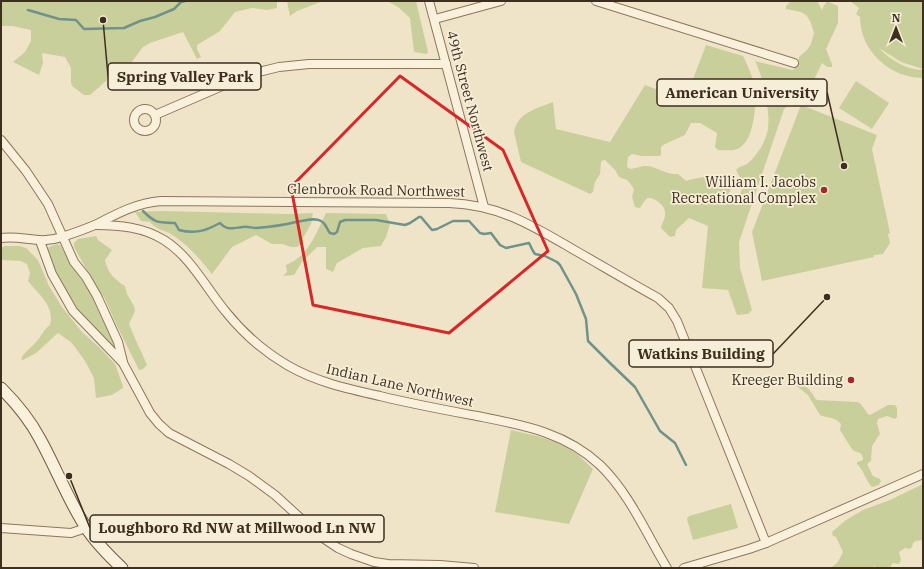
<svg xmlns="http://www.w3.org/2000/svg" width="924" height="569" font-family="'IBM Plex Serif',serif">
  <rect width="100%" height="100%" fill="#f0e4c8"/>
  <g fill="#c9cf9b">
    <polygon points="1,1 277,1 277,8 267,10 252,8 235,12 220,31 197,45 197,49 201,57 197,59 183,32 150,43 143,47 128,67 113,75 90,95 84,95 72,86 71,83 71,68 65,57 42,53 43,63 39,75 13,62 25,52 31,41 31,30 12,26 1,26"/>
    <polygon points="287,1 323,1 297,11 290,16"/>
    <polygon points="387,1 416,1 428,52 427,54 414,52 410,18 398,7"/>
    <path d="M791 1H817L822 10 824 5 828 1H923V69L901 62 879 48C890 60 907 70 923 70V78C917 78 910 77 904 75 887 70 868 53 863 35 861 29 860 23 860 17L856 14 859 8 850 1 829 2 838 6V23L826 49 832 64V67H827L822 63 811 86 800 97 784 109 739 242 740 268 752 310 748 314 737 315 728 290 702 288 708 226 689 218 676 230 675 236 670 237 661 228C662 223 666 217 665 212 665 206 655 197 648 198 645 199 642 205 640 208L635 207 632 197 634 190 632 186 627 180 619 177 615 170 605 160H603L601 162 600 174 595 182 593 192 590 194 521 162 514 132C518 112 536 109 553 102L556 129 610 142 645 85 685 100 706 45 743 56C748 66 753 77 755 88 756 104 755 135 742 146 736 152 726 150 718 150L715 147 717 133 700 123H691L685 135 663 145 661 147V155L659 156H642L632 154 628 157 627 167 631 169C636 168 641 166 647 166 658 167 666 175 678 174L686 181C700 178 711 172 721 186L727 184 730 185 731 189 728 195 737 200 744 185 736 170C740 166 743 166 747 164 750 162 755 156 757 153 762 147 765 140 767 133 772 117 763 76 755 61L792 70 794 69 799 57 807 50 811 44 814 33 811 23 807 16 801 12 786 9V6Z"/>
    <polygon points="856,81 889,103 872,129 839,108"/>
    <polygon points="801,105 877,135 872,149 890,233 888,234 890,243 883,254 874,255 874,257 762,281 752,232"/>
    <path d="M161 211 290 214 313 213 311 224 303 238V242L297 247H291L282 244H272L256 235 232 247 212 274C200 259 187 244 171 234 164 230 155 229 150 222L141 221 135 212Z"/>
    <path d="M326 213 386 214 390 224 386 237 381 246 363 248 337 263 333 272 326 269V247H317L302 262 294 275 283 276 287 272 286 265C309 256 316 233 326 213Z"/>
    <path d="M96 236 98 240 112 250 105 260C107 272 115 280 125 286L127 294 134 306 135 311 129 324C135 339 141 351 147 365L143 369 139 370 116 324 105 299 94 283 74 247V243L78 239Z"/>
    <polygon points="57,244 60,245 71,264 93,296 116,346 114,348 73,305 53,269 47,250 49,247"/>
    <path d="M5 246H19L26 248 38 260 49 286 62 307 82 332 100 348 115 364 123 386V388L112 395 96 398 94 378 85 361 72 343 58 333 36 353 23 360 21 359C24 352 31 348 36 342 41 337 43 330 50 325 55 306 39 295 28 281L30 273 27 264 21 261 2 260 1 248Z"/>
    <path d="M794 380C799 381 808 387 811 392 814 395 814 398 817 400L857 402 860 403 868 414 870 415 888 405H895L897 408V417L895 419 887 416 878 419 877 423 880 434 872 446 871 461 867 464 873 476 880 479 881 481 879 485 872 487C865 480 864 470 857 464V462L863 460C862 450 858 454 853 450 851 448 842 433 840 430L841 424C834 416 829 419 820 415L808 395 794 384Z"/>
    <path d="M511 430C534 435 558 440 577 454 582 459 588 464 593 469L569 524 495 512Z"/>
    <polygon points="923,484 923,540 916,541 913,543 912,547 910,549 905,548 899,552 901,560 899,564 893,563 891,565 891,568 877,568 874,566 873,568 831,568 838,562 843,552 836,537 833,536 832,532 846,520 863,510 890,500"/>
    <polygon points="731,504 738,528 693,540 687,519 689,516"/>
  </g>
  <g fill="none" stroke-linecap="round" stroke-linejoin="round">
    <g stroke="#6f938a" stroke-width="2.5">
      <polyline points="28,10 59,19 76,20 84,29 124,28 140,21 155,17 174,9 181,2 185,1"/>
      <path d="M143 211C156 224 158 222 175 223L179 230C190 233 203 232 214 226 216 225 218 224 220 223 227 231 234 228 243 227 247 226 252 228 256 228 269 227 284 225 296 222 304 221 314 217 321 221 327 224 326 229 330 233L334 234 337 232 340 222 345 220H376L405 225 410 223 419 217H421L432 230 437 229 453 221H469L480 233 484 234 491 233 500 245 506 248 529 243 533 251 535 254 545 256 557 262 560 265 576 294 586 319 588 341 610 363 635 387 660 431 675 443 686 465"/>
    </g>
    <defs>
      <g id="minor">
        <polyline points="429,1 484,207"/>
        <polyline points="596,1 794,63"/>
        <polyline points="435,19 501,1"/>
        <circle cx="145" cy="120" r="11"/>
        <polyline points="155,115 250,74 279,67 309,64 446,64"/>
        <polyline points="1,140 26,171 48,204 74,262 86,277 97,296 118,342 123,362"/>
        <path d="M96 225C119 225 143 227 164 240 191 257 206 288 226 312 243 333 263 351 287 365 316 382 348 389 380 396 412 404 445 410 477 416 522 425 565 432 600 465 629 493 646 533 667 568"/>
        <path d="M1 238C23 235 39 245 62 237 74 233 86 229 97 224 118 213 137 203 161 201L449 203C501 205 533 226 576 251 604 267 631 283 658 298L669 308 677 321 766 543"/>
        <polyline points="40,241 52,274 73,311 123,363 150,413 159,424 169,433 229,464 249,476 275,495 320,536 338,548 351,554 374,562 388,564 440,565 474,568"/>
        <polyline points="1,528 71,533 86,528"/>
        <polyline points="684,568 749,549 766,543 923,474"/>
      </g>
      <path id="secondary" d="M1 388C16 403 30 420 40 439 55 466 66 495 82 521 92 539 107 554 122 568"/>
    </defs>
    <use href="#minor" stroke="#8d765c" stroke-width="10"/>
    <use href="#secondary" stroke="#6f573f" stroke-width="13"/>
    <use href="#minor" stroke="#faf1dc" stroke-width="8"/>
    <use href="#secondary" stroke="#faf1dc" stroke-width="11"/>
  </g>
  <path fill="none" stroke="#d62828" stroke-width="3" stroke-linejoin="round" d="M400 76 503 150 548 251 449 333 313 305 291 187Z"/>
  <g fill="#9e2a2b" stroke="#f7eed8" stroke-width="1.5">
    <circle cx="824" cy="190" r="4"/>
    <circle cx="851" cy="380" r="4"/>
  </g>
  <g text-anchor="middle" stroke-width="3.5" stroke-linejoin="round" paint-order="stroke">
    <g font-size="14" fill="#3d2e20" stroke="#f7eed8">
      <text transform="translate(470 101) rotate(75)" y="5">49th Street Northwest</text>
      <text transform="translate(376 190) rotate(1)" y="5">Glenbrook Road Northwest</text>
      <text transform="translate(400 385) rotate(13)" y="5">Indian Lane Northwest</text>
    </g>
    <g font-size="14" fill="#3d2e20" stroke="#f7eed8" text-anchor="end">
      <text x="816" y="187">William I. Jacobs<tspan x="816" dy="16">Recreational Complex</tspan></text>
      <text x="843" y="385">Kreeger Building</text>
    </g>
  </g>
  <path fill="none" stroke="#3d2e20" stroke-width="1.5" d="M103 20L108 76M844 166L827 92M827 297L773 354M69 476L90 528"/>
  <g fill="#3d2e20" stroke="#f7eed8" stroke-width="1.5">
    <circle cx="103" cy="20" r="4"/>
    <circle cx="844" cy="166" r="4"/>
    <circle cx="827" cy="297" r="4"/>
    <circle cx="69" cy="476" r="4"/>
  </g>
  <g fill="#f7eed8" stroke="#3d2e20" stroke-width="1.5">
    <rect x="108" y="63" width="153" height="27" rx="4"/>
    <rect x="657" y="79" width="170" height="27" rx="4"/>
    <rect x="629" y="340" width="144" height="27" rx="4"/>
    <rect x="90" y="515" width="294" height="27" rx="4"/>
  </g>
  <g font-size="15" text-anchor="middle" font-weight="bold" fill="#3d2e20">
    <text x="185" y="82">Spring Valley Park</text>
    <text x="742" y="98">American University</text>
    <text x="701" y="359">Watkins Building</text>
    <text x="237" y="533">Loughboro Rd NW at Millwood Ln NW</text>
  </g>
  <rect width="924" height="569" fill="none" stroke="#3d2e20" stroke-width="4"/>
  <g transform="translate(896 28)" stroke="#f7eed8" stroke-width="3" paint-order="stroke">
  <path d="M0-3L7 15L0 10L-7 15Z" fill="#3d2e20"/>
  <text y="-6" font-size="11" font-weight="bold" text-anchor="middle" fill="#3d2e20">N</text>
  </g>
</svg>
